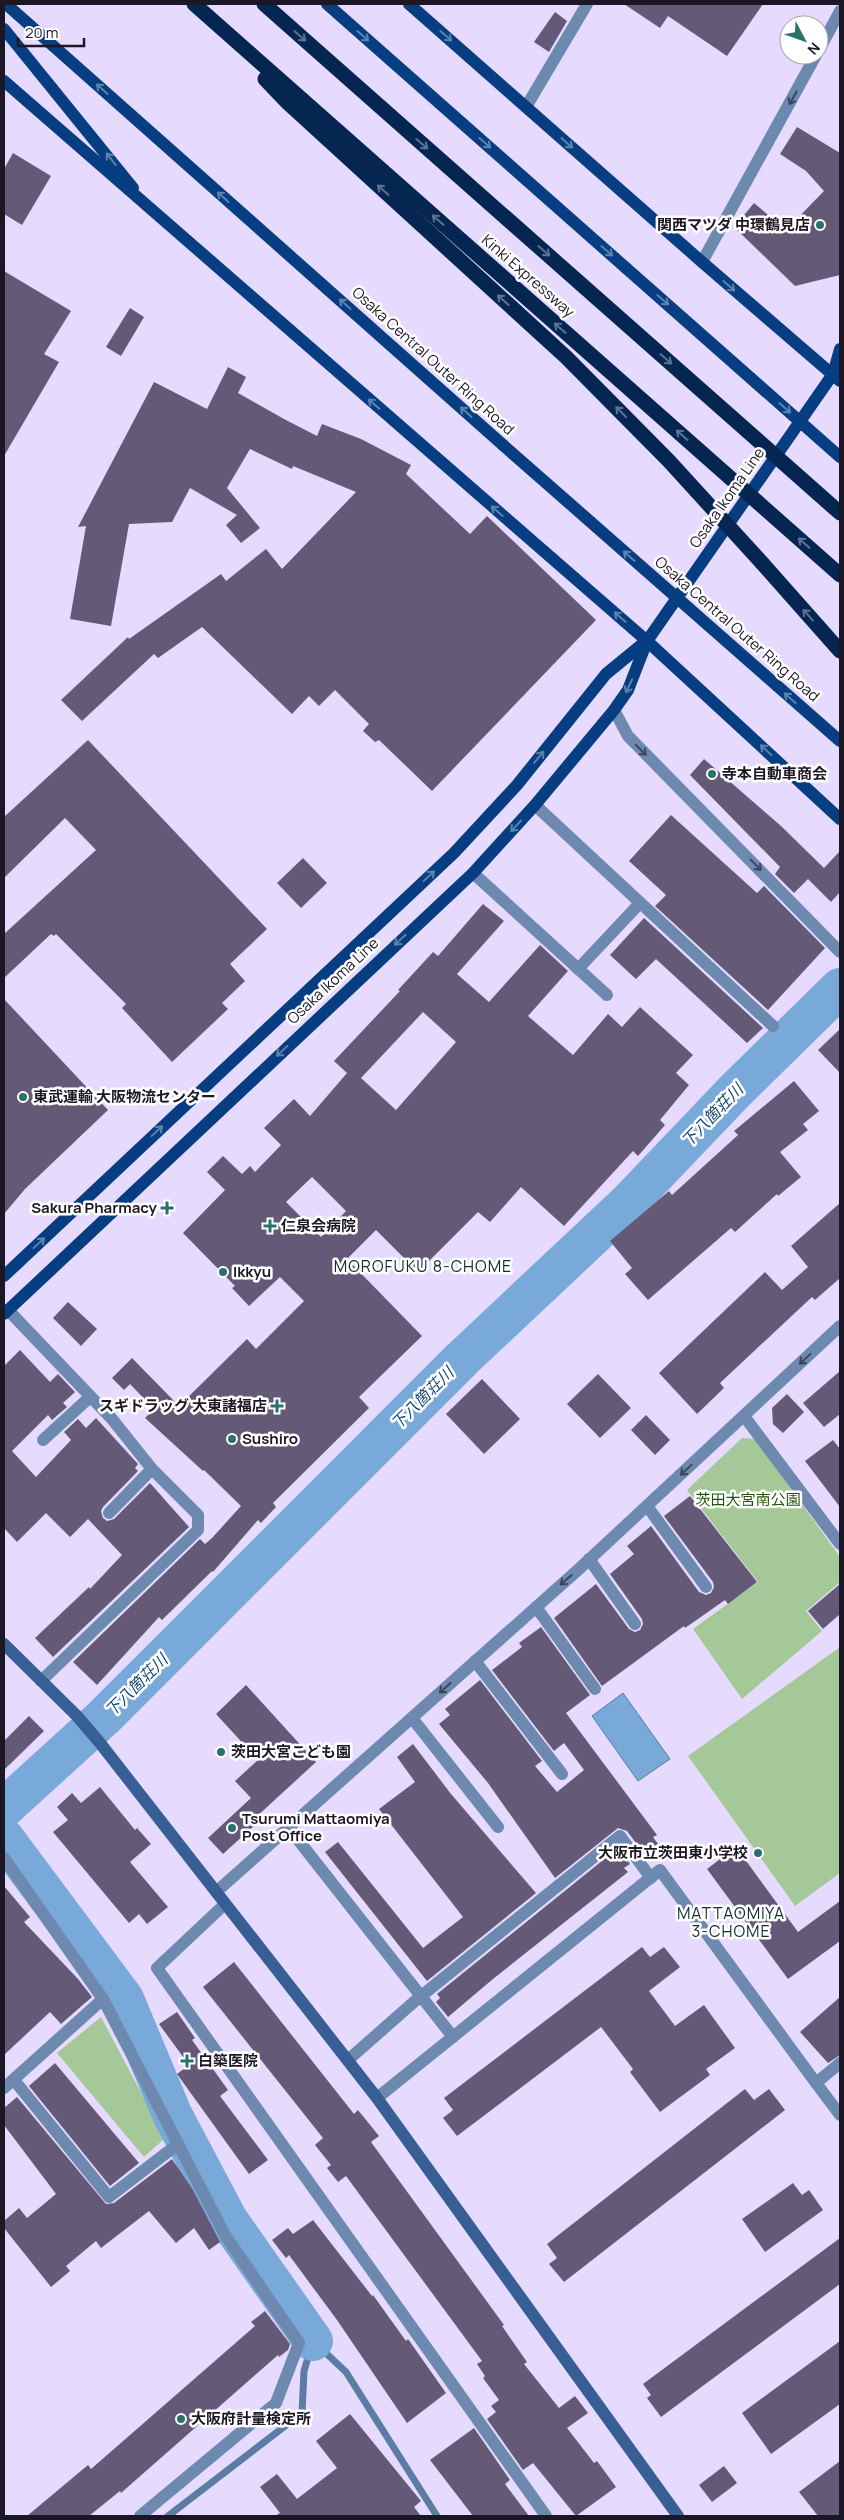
<svg xmlns="http://www.w3.org/2000/svg" width="844" height="2520" font-family="Manrope,'Noto Sans JP',sans-serif">
  <rect width="100%" height="100%" fill="#e6dbff"/>
  <g fill="#a4c897">
    <polygon points="742,1438 755,1439 840,1557 840,1582 806,1611 822,1631 742,1699 693,1629 758,1582 687,1490"/>
    <polygon points="840,1647 840,1873 795,1906 688,1756"/>
    <polygon points="101,2017 165,2138 144,2157 57,2053"/>
  </g>
  <polygon fill="#78a9d9" stroke="#5c7da3" points="623,1693 670,1759 638,1781 592,1716"/>
  <g fill="none" stroke-linecap="round" stroke-linejoin="round">
    <polyline stroke="#5c7da3" stroke-width="7" points="168,2516 302,2413 304,2371 313,2341 346,2372 437,2516"/>
    <g stroke="#78a9d9" stroke-width="40">
      <polyline points="4,1808 104,1717 462,1359 629,1202 735,1091 840,988"/>
      <polyline points="4,1838 124,1999 172,2114 228,2220 313,2341"/>
    </g>
  </g>
  <g fill="#645a78" fill-rule="evenodd">
    <polygon points="624,4 763,4 727,56 668,16 660,28"/>
    <polygon points="555,12 567,21 549,52 534,42"/>
    <polygon points="797,127 840,153 840,275 795,286 734,227 754,203 786,230 824,191 806,171 780,154"/>
    <polygon points="13,153 51,176 22,225 4,214 4,169"/>
    <polygon points="4,271 71,311 44,354 59,362 4,456"/>
    <polygon points="130,308 144,317 121,356 106,347"/>
    <polygon points="228,367 246,377 238,393 284,419 317,436 322,424 361,439 411,465 406,474 470,534 487,516 596,620 432,791 379,740 375,742 363,731 369,724 335,690 319,706 309,696 292,714 202,627 158,658 154,654 82,721 61,700 128,637 129,639 221,574 226,581 266,549 282,569 356,492 293,466 292,469 250,449 227,488 260,528 241,543 226,525 237,515 190,488 172,522 129,524 111,626 70,619 86,526 78,527 154,382 207,409"/>
    <polygon points="88,740 267,929 230,964 245,981 222,1003 228,1009 172,1062 122,1008 126,1004 56,934 54,936 51,934 4,978 4,934 96,850 65,818 4,878 4,817"/>
    <polygon points="704,759 781,826 824,868 840,851 840,892 831,902 808,879 794,893 775,874 780,867 690,775"/>
    <polygon points="671,815 757,893 764,886 825,948 768,1010 655,906 666,895 629,861"/>
    <polygon points="303,858 327,883 301,908 277,883"/>
    <path d="M483 904 504 921 457 974 489 1002 540 945 568 971 528 1016 573 1055 608 1014 622 1027 640 1007 693 1055 676 1073 689 1085 660 1120 665 1125 638 1156 633 1151 564 1226 521 1187 490 1222 478 1212 418 1272 376 1230 347 1259 422 1336 359 1397 369 1408 273 1503 276 1507 261 1523 258 1520 213 1572 212 1571 162 1620 159 1617 97 1685 73 1662 200 1539 205 1544 212 1538 241 1506 204 1470 203 1471 145 1418 154 1409 130 1384 124 1390 112 1378 132 1358 179 1406 247 1339 256 1349 304 1301 280 1277 249 1306 232 1288 235 1286 183 1233 225 1190 207 1172 223 1156 242 1174 250 1166 255 1172 281 1145 264 1128 294 1099 310 1116 347 1073 334 1061 400 991 398 990 433 952 438 956ZM423 1012 456 1042 396 1110 361 1078ZM312 1177 346 1211 321 1237 286 1202Z"/>
    <polygon points="644,918 763,1028 747,1043 656,959 636,979 610,955"/>
    <polygon points="4,999 108,1110 25,1189 4,1214"/>
    <polygon points="840,1029 840,1073 818,1050"/>
    <polygon points="794,1081 819,1111 803,1124 808,1130 780,1152 801,1177 778,1196 777,1194 735,1232 731,1228 648,1300 625,1274 632,1268 610,1241 669,1191 672,1195 738,1135 734,1131"/>
    <polygon points="840,1203 840,1278 815,1300 812,1297 720,1383 724,1388 697,1414 659,1373 765,1272 782,1290 808,1267 791,1246"/>
    <polygon points="68,1302 97,1329 81,1346 53,1318"/>
    <polygon points="20,1350 50,1382 58,1374 75,1392 63,1403 67,1407 52,1420 48,1415 12,1451 36,1477 71,1440 64,1432 78,1419 86,1428 96,1418 138,1464 135,1468 138,1471 103,1507 101,1511 103,1518 107,1521 114,1519 150,1483 189,1527 53,1657 35,1638 89,1587 90,1589 122,1555 88,1519 70,1537 46,1513 17,1542 4,1528 4,1366"/>
    <polygon points="840,1371 840,1414 824,1427 803,1403"/>
    <polygon points="598,1374 631,1408 600,1438 567,1404"/>
    <polygon points="482,1379 520,1419 484,1454 446,1414"/>
    <polygon points="787,1394 804,1412 783,1433 773,1424 772,1408"/>
    <polygon points="646,1415 670,1440 655,1455 631,1430"/>
    <polygon points="833,1440 840,1449 840,1507 805,1461"/>
    <polygon points="690,1496 757,1582 728,1604 725,1600 685,1628 684,1626 602,1686 554,1618 596,1584 629,1629 635,1632 640,1630 643,1624 642,1619 610,1574 634,1554 627,1546 651,1526 699,1592 706,1595 711,1593 714,1587 713,1582 664,1516"/>
    <polygon points="840,1584 840,1614 823,1629 808,1611"/>
    <polygon points="541,1627 590,1695 566,1713 657,1835 653,1837 658,1844 644,1854 627,1831 618,1828 555,1878 488,1783 439,1724 450,1715 445,1709 480,1680 542,1761 535,1766 557,1792 584,1770 564,1743 554,1751 492,1670 522,1647 519,1643"/>
    <polygon points="246,1685 316,1762 254,1819 257,1823 223,1854 208,1838 251,1798 235,1781 258,1760 216,1714"/>
    <polygon points="29,1716 44,1731 4,1770 4,1741"/>
    <polygon points="413,1744 451,1794 536,1893 427,1981 325,1852 338,1842 423,1948 463,1917 379,1809 415,1782 397,1757"/>
    <polygon points="100,1787 135,1830 137,1828 151,1844 130,1862 168,1907 147,1924 139,1914 129,1923 53,1832 68,1820 57,1807 72,1793 81,1803"/>
    <polygon points="736,1847 798,1932 840,1901 840,1941 788,1979 707,1869"/>
    <polygon points="618,1848 630,1864 624,1868 628,1872 493,1979 448,2017 436,2002 440,1998 437,1994"/>
    <polygon points="4,1886 30,1917 24,1922 78,1979 92,1997 61,2024 50,2012 4,2055"/>
    <polygon points="642,1947 650,1957 664,1947 680,1967 649,1991 675,2026 704,2005 735,2048 706,2069 710,2075 660,2112 630,2072 633,2069 601,2027 457,2136 443,2118 453,2110 444,2098"/>
    <polygon points="234,1962 354,2114 358,2110 379,2136 371,2142 504,2325 502,2326 527,2362 524,2364 559,2408 575,2396 588,2413 567,2428 594,2463 597,2461 616,2487 576,2516 533,2463 523,2470 487,2419 496,2412 491,2406 499,2400 483,2378 485,2376 477,2364 482,2361 346,2176 338,2182 327,2168 331,2165 315,2145 323,2138 203,1987"/>
    <polygon points="840,1997 840,2055 828,2063 800,2032"/>
    <polygon points="177,2012 195,2038 192,2040 228,2090 220,2096 268,2160 249,2174 177,2074 189,2065 159,2024"/>
    <polygon points="55,2063 139,2163 110,2186 29,2086"/>
    <polygon points="745,2089 754,2100 769,2089 785,2110 564,2282 549,2264 557,2258 547,2244"/>
    <polygon points="17,2097 106,2204 114,2203 172,2159 193,2190 220,2242 209,2250 194,2228 176,2243 149,2211 101,2248 96,2241 66,2266 70,2271 51,2287 4,2228 4,2221 19,2208 27,2218 56,2194 4,2125 4,2108"/>
    <polygon points="793,2183 802,2195 809,2190 823,2210 765,2252 742,2219"/>
    <polygon points="313,2220 372,2296 373,2295 406,2341 408,2339 446,2393 407,2423 337,2320 289,2255 286,2258 272,2240 288,2228 293,2234"/>
    <polygon points="840,2238 840,2284 661,2417 647,2398 651,2395 643,2384"/>
    <polygon points="265,2311 290,2344 288,2350 279,2357 278,2355 121,2493 120,2491 89,2516 27,2516 88,2465 91,2469 255,2326 251,2322"/>
    <polygon points="840,2341 840,2404 771,2454 742,2413"/>
    <polygon points="350,2414 421,2501 414,2507 421,2516 275,2516 280,2513 260,2487 277,2474 297,2499 337,2468 316,2441"/>
    <polygon points="474,2428 510,2480 505,2484 529,2516 473,2516 430,2460"/>
    <polygon points="840,2461 840,2516 818,2516 799,2492"/>
    <polygon points="724,2466 737,2483 712,2502 699,2485"/>
  </g>
  <g fill="none" stroke-linecap="round" stroke-linejoin="round">
    <g stroke="#6e89b0" stroke-width="12">
      <polyline points="535,805 773,1026"/>
      <polyline points="473,873 607,995"/>
      <polyline points="578,969 640,903"/>
      <polyline points="8,1310 112,1419 152,1469 198,1515 198,1530 41,1681"/>
      <polyline points="744,1416 840,1544"/>
      <polyline points="43,1440 90,1397"/>
      <polyline points="647,1506 706,1587"/>
      <polyline points="109,1513 152,1469"/>
      <polyline points="589,1559 635,1624"/>
      <polyline points="536,1607 595,1689"/>
      <polyline points="475,1661 562,1774"/>
      <polyline points="412,1718 498,1827"/>
      <polyline points="14,2080 109,2197 178,2144"/>
      <polyline points="816,2083 840,2115"/>
    </g>
    <g stroke="#6e89b0" stroke-width="12">
      <polyline points="819,50 840,11"/>
      <polyline points="526,107 587,4"/>
      <polyline points="702,262 816,55"/>
      <polyline points="614,710 628,736 840,952"/>
      <polyline points="288,1827 453,2037"/>
      <polyline points="4,1858 103,1999 225,2235 299,2343 276,2403 140,2516"/>
      <polyline points="216,1892 579,1569 840,1326"/>
      <polyline points="225,1904 157,1968 546,2516"/>
      <polyline points="348,2060 415,2001 620,1836 651,1878"/>
      <polyline points="4,2088 103,1999"/>
      <polyline points="377,2098 660,1870 816,2083 840,2063"/>
    </g>
    <polyline stroke="#375e95" stroke-width="12" points="4,1644 77,1716 100,1743 377,2098 678,2516"/>
    <g stroke="#073d81" stroke-width="12">
      <polyline points="6,4 503,445"/>
      <polyline points="327,4 626,268"/>
      <polyline points="409,4 702,262 840,381"/>
      <polyline points="4,29 133,188"/>
      <polyline points="4,81 647,641 840,819"/>
      <polyline points="833,374 840,349"/>
      <polyline points="4,1276 454,853 517,785 606,674 645,642"/>
      <polyline points="4,1314 473,873 535,805 614,710 628,690 647,641 833,374 840,367"/>
    </g>
    <polyline stroke="#062652" stroke-width="15" points="762,563 840,651"/>
    <g stroke="#073d81" stroke-width="12">
      <polyline points="626,268 840,457"/>
      <polyline points="503,445 840,741"/>
    </g>
    <g stroke="#062652" stroke-width="15">
      <polyline points="194,4 840,575"/>
      <polyline points="264,4 840,513"/>
      <polyline points="265,79 288,103 566,357 669,461 762,563"/>
    </g>
  </g>
  <defs><path id="oneway-shaft" d="M-6 0H5M1.5-3L5.5 0L1.5 3" fill="none" stroke-width="1.6" stroke-linecap="round" stroke-linejoin="round" transform="scale(1.25)"/></defs>
  <g stroke="#5d728f">
    <use href="#oneway-shaft" transform="translate(300 36) rotate(41)"/>
    <use href="#oneway-shaft" transform="translate(422 144) rotate(41)"/>
    <use href="#oneway-shaft" transform="translate(383 190) rotate(-138)"/>
    <use href="#oneway-shaft" transform="translate(438 220) rotate(-139)"/>
    <use href="#oneway-shaft" transform="translate(544 251) rotate(41)"/>
    <use href="#oneway-shaft" transform="translate(503 300) rotate(-138)"/>
    <use href="#oneway-shaft" transform="translate(560 328) rotate(-139)"/>
    <use href="#oneway-shaft" transform="translate(666 359) rotate(41)"/>
    <use href="#oneway-shaft" transform="translate(621 412) rotate(-135)"/>
    <use href="#oneway-shaft" transform="translate(682 435) rotate(-139)"/>
    <use href="#oneway-shaft" transform="translate(804 543) rotate(-139)"/>
    <use href="#oneway-shaft" transform="translate(808 615) rotate(-132)"/>
  </g>
  <g stroke="#5e81ad">
    <use href="#oneway-shaft" transform="translate(363 36) rotate(41)"/>
    <use href="#oneway-shaft" transform="translate(446 36) rotate(41)"/>
    <use href="#oneway-shaft" transform="translate(102 89) rotate(-138)"/>
    <use href="#oneway-shaft" transform="translate(485 143) rotate(41)"/>
    <use href="#oneway-shaft" transform="translate(567 143) rotate(42)"/>
    <use href="#oneway-shaft" transform="translate(111 159) rotate(-128)"/>
    <use href="#oneway-shaft" transform="translate(223 197) rotate(-138)"/>
    <use href="#oneway-shaft" transform="translate(607 251) rotate(41)"/>
    <use href="#oneway-shaft" transform="translate(729 286) rotate(41)"/>
    <use href="#oneway-shaft" transform="translate(663 300) rotate(41)"/>
    <use href="#oneway-shaft" transform="translate(345 304) rotate(-138)"/>
    <use href="#oneway-shaft" transform="translate(374 404) rotate(-139)"/>
    <use href="#oneway-shaft" transform="translate(785 408) rotate(41)"/>
    <use href="#oneway-shaft" transform="translate(466 412) rotate(-138)"/>
    <use href="#oneway-shaft" transform="translate(497 511) rotate(-139)"/>
    <use href="#oneway-shaft" transform="translate(629 556) rotate(-139)"/>
    <use href="#oneway-shaft" transform="translate(620 617) rotate(-139)"/>
    <use href="#oneway-shaft" transform="translate(629 686) rotate(115)"/>
    <use href="#oneway-shaft" transform="translate(790 698) rotate(-139)"/>
    <use href="#oneway-shaft" transform="translate(766 750) rotate(-137)"/>
    <use href="#oneway-shaft" transform="translate(539 757) rotate(-51)"/>
    <use href="#oneway-shaft" transform="translate(516 826) rotate(133)"/>
    <use href="#oneway-shaft" transform="translate(429 876) rotate(-43)"/>
    <use href="#oneway-shaft" transform="translate(400 940) rotate(137)"/>
    <use href="#oneway-shaft" transform="translate(282 1051) rotate(137)"/>
    <use href="#oneway-shaft" transform="translate(157 1131) rotate(-43)"/>
    <use href="#oneway-shaft" transform="translate(39 1243) rotate(-43)"/>
  </g>
  <g stroke="#3c455c">
    <use href="#oneway-shaft" transform="translate(793 98) rotate(119)"/>
    <use href="#oneway-shaft" transform="translate(641 750) rotate(45)"/>
    <use href="#oneway-shaft" transform="translate(756 865) rotate(46)"/>
    <use href="#oneway-shaft" transform="translate(805 1359) rotate(137)"/>
    <use href="#oneway-shaft" transform="translate(686 1470) rotate(137)"/>
    <use href="#oneway-shaft" transform="translate(566 1580) rotate(139)"/>
    <use href="#oneway-shaft" transform="translate(445 1688) rotate(138)"/>
  </g>
  <g fill="#297169" stroke="#fff" stroke-width="2">
    <circle cx="820" cy="225" r="5"/>
    <circle cx="712" cy="774" r="5"/>
    <circle cx="23" cy="1097" r="5"/>
    <path d="M164.5 1200.5h5v5h5v5h-5v5h-5v-5h-5v-5h5z"/>
    <path d="M267.5 1218.5h5v5h5v5h-5v5h-5v-5h-5v-5h5z"/>
    <circle cx="223" cy="1272" r="5"/>
    <path d="M274.5 1398.5h5v5h5v5h-5v5h-5v-5h-5v-5h5z"/>
    <circle cx="232" cy="1439" r="5"/>
    <circle cx="221" cy="1752" r="5"/>
    <circle cx="232" cy="1828" r="5"/>
    <circle cx="758" cy="1853" r="5"/>
    <path d="M184.5 2053.5h5v5h5v5h-5v5h-5v-5h-5v-5h5z"/>
    <circle cx="181" cy="2419" r="5"/>
  </g>
  <g text-anchor="middle" stroke-width="5" stroke-linejoin="round" paint-order="stroke">
    <g font-size="15" font-weight="bold" fill="#1b1724" stroke="#fff" text-anchor="start">
      <text x="810" y="230" text-anchor="end">関西マツダ 中環鶴見店</text>
      <text x="722" y="779">寺本自動車商会</text>
      <text x="33" y="1102">東武運輸 大阪物流センター</text>
      <text x="157" y="1213" text-anchor="end">Sakura Pharmacy</text>
      <text x="281" y="1231">仁泉会病院</text>
      <text x="233" y="1277">Ikkyu</text>
      <text x="267" y="1411" text-anchor="end">スギドラッグ 大東諸福店</text>
      <text x="242" y="1444">Sushiro</text>
      <text x="231" y="1757">茨田大宮こども園</text>
      <text x="242" y="1824">Tsurumi Mattaomiya<tspan x="242" dy="17">Post Office</tspan></text>
      <text x="748" y="1858" text-anchor="end">大阪市立茨田東小学校</text>
      <text x="198" y="2066">白築医院</text>
      <text x="191" y="2424">大阪府計量検定所</text>
    </g>
    <g font-size="15" fill="#1b1724" stroke="#fff">
      <text transform="translate(528 276) rotate(41)" y="5">Kinki Expressway</text>
      <text transform="translate(433 361) rotate(42)" y="5">Osaka Central Outer Ring Road</text>
      <text transform="translate(727 498) rotate(-55)" y="5">Osaka Ikoma Line</text>
      <text transform="translate(737 629) rotate(41)" y="5">Osaka Central Outer Ring Road</text>
      <text transform="translate(333 981) rotate(-43)" y="5">Osaka Ikoma Line</text>
    </g>
    <g font-size="15" fill="#235506" stroke="#fff">
      <text x="748" y="1505">茨田大宮南公園</text>
    </g>
    <g font-size="16" font-style="italic" fill="#134976" stroke="#fff">
      <text transform="translate(712 1115) rotate(-46)" y="6">下八箇荘川</text>
      <text transform="translate(422 1398) rotate(-45)" y="6">下八箇荘川</text>
      <text transform="translate(136 1685) rotate(-45)" y="6">下八箇荘川</text>
    </g>
    <g font-size="16" letter-spacing="1" fill="#0d302c" stroke="#fff">
      <text x="423" y="1272">MOROFUKU 8-CHOME</text>
      <text x="731" y="1919">MATTAOMIYA<tspan x="731" dy="18">3-CHOME</tspan></text>
    </g>
  </g>
  <rect width="844" height="2520" fill="none" stroke="#1b1724" stroke-width="10"/>
  <g transform="translate(804 40) rotate(131)"><circle r="24" fill="#ffffff" stroke="#a4a2a7"/>
  <path d="M0-4L9 19L0 12L-9 19Z" fill="#297169"/>
  <text y="-8" font-size="14" font-weight="bold" text-anchor="middle" fill="#1b1724">N</text>
  </g>
  <path d="M18 38v8h66v-8" fill="none" stroke="#1b1724" stroke-width="2.5"/>
  <text x="25" y="38" font-size="15" fill="#1b1724" stroke="#ffffff" stroke-width="4" paint-order="stroke">20 m</text>
</svg>
